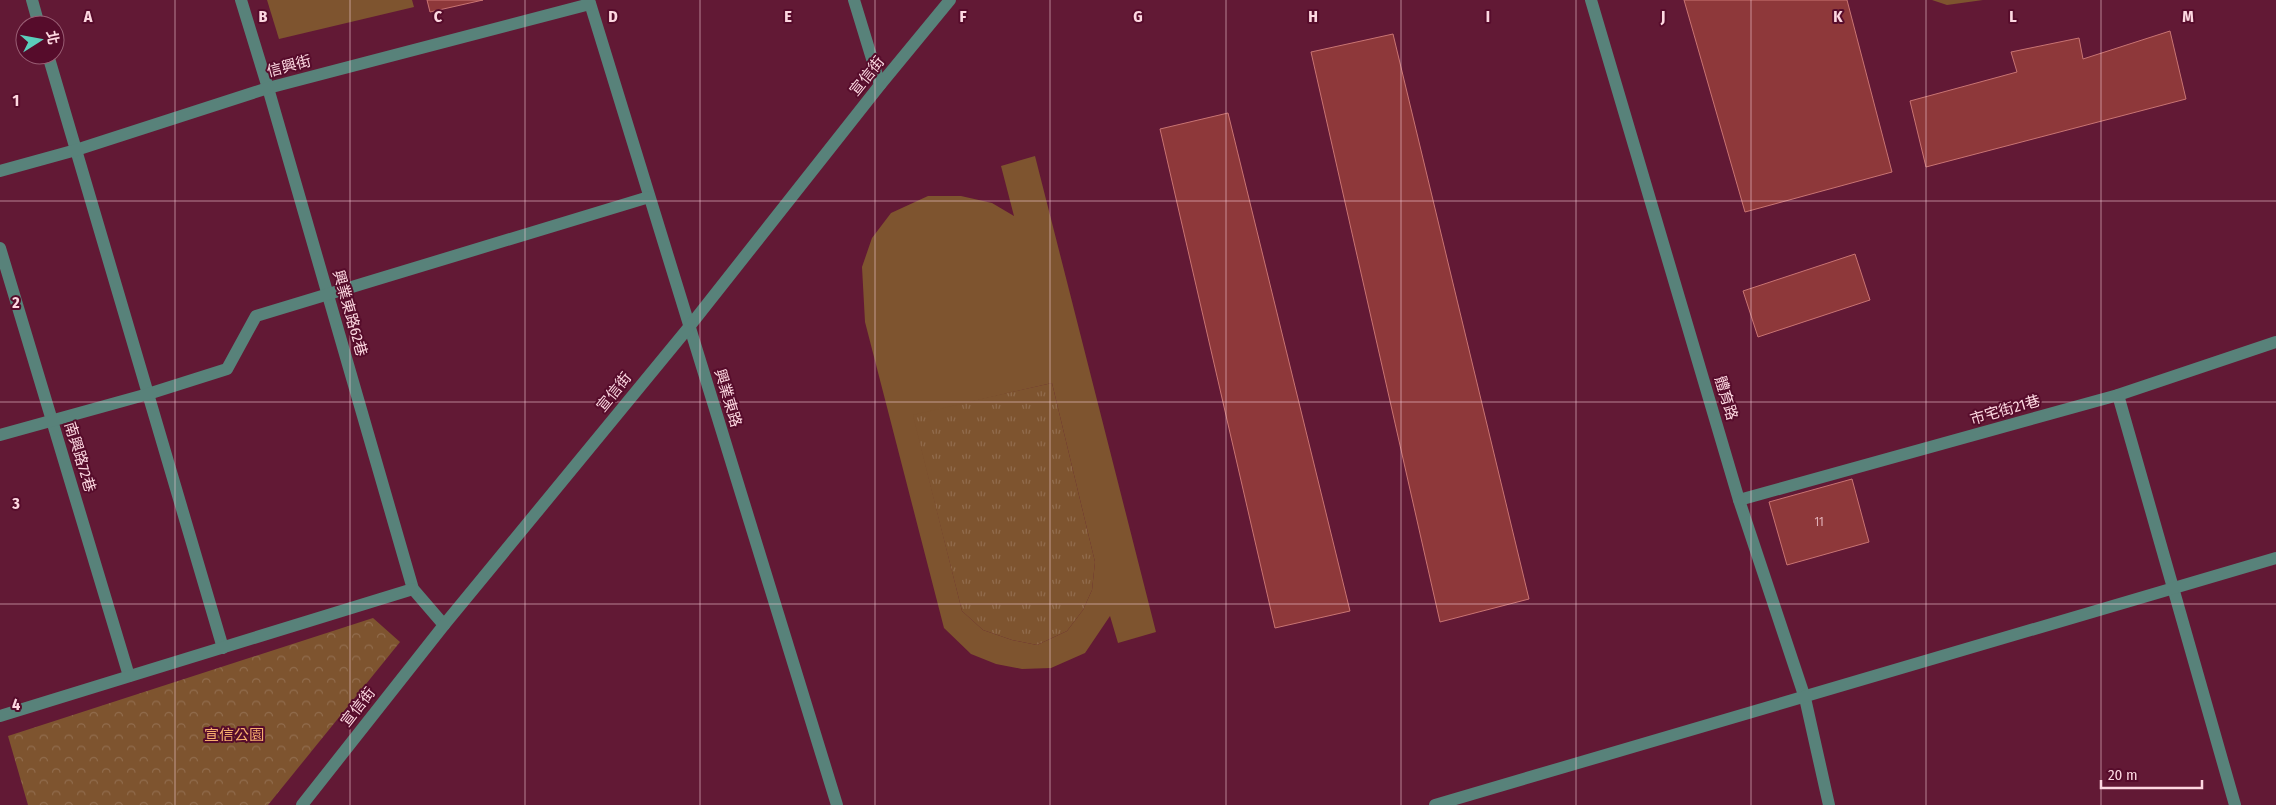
<svg xmlns="http://www.w3.org/2000/svg" width="2276" height="805" font-family="'Fira Sans Condensed','Noto Sans TC',sans-serif">
  <defs>
    <pattern id="grass-tufts" width="24" height="20" patternUnits="userSpaceOnUse" patternTransform="scale(1.25)"><rect width="24" height="20" fill="#7e542f"/><path d="M3 7l-1-3M5 7V3M7 7l1-3M15 17l-1-3M17 17v-4M19 17l1-3" fill="none" stroke="#916c4d"/></pattern>
    <pattern id="forest-crowns" width="20" height="18" patternUnits="userSpaceOnUse" patternTransform="scale(1.25)"><rect width="20" height="18" fill="#7e542f"/><path d="M2 6a3 3 0 1 1 6 0M12 15a3 3 0 1 1 6 0" fill="none" stroke="#916c4d"/></pattern>
  </defs>
  <rect width="100%" height="100%" fill="#621935"/>
  <polygon fill="url(#grass-tufts)" points="1052,383 1095,562 1092,590 1083,610 1067,631 1037,645 1012,640 983,630 962,611 912,414"/>
  <polygon fill="url(#forest-crowns)" points="373,618 400,642 268,805 28,805 8,736"/>
  <g fill="#7e542f" fill-rule="evenodd">
    <polygon points="267,0 412,0 414,7 279,39"/>
    <polygon points="1932,0 1983,0 1947,5"/>
    <path d="M1035 156 1156 632 1118 643 1110 616 1085 653 1051 668 1022 669 996 664 971 654 944 628 865 322 862 267 872 238 891 213 928 196H961L992 203 1014 216 1001 166ZM1052 383 1095 562 1092 590 1083 610 1067 631 1037 645 1012 640 983 630 962 611 913 415Z"/>
  </g>
  <g fill="#8e383a" stroke="#c97473">
    <polygon points="427,0 483,0 430,12"/>
    <polygon points="1684,0 1847,0 1892,172 1745,212"/>
    <polygon points="2170,31 2186,99 1926,167 1910,101 2017,72 2011,52 2079,38 2083,59"/>
    <polygon points="1393,34 1529,599 1440,622 1311,52"/>
    <polygon points="1228,113 1350,611 1275,628 1160,129"/>
    <polygon points="1855,254 1870,300 1758,337 1743,291"/>
    <polygon points="1852,479 1869,542 1787,565 1769,502"/>
  </g>
  <g fill="none" stroke-linecap="round" stroke-linejoin="round">
    <g stroke="#58827a" stroke-width="12">
      <polyline points="32,0 39,25"/>
      <polyline points="241,0 268,88 413,589 444,625"/>
      <polyline points="589,0 837,805"/>
      <polyline points="854,0 880,85"/>
      <polyline points="1591,0 1739,500 1805,698 1829,805"/>
      <polyline points="48,55 223,648"/>
      <polyline points="0,171 76,150 268,88 590,4"/>
      <polyline points="0,248 129,676"/>
      <polyline points="2118,395 2235,805"/>
      <polyline points="0,435 148,394 227,369 256,316 649,197"/>
      <polyline points="1739,500 2118,395 2276,342"/>
      <polyline points="0,716 413,589"/>
      <polyline points="302,805 444,625 689,327 880,85 950,0"/>
      <polyline points="1435,805 2276,558"/>
    </g>
  </g>
  <path fill="none" stroke="#fdd8e1" stroke-width="1" stroke-opacity="0.55" d="M175 0V805M350 0V805M525 0V805M700 0V805M875 0V805M1050 0V805M1226 0V805M1401 0V805M1576 0V805M1751 0V805M1926 0V805M2101 0V805M0 201H2276M0 402H2276M0 604H2276"/>
  <g text-anchor="middle" stroke-width="4" stroke-linejoin="round" paint-order="stroke">
    <g font-size="12" fill="#e1b0b7">
      <text x="1819" y="526">11</text>
    </g>
    <g font-size="15" fill="#fdd8e1" stroke="#560c2b">
      <text transform="translate(289 66) rotate(-15)" y="5">信興街</text>
      <text transform="translate(867 76) rotate(-51)" y="5">宣信街</text>
      <text transform="translate(350 313) rotate(74)" y="5">興業東路62巷</text>
      <text transform="translate(614 392) rotate(-51)" y="5">宣信街</text>
      <text transform="translate(728 398) rotate(73)" y="5">興業東路</text>
      <text transform="translate(1726 398) rotate(73)" y="5">體育路</text>
      <text transform="translate(2005 410) rotate(-16)" y="5">市宅街21巷</text>
      <text transform="translate(80 457) rotate(73)" y="5">南興路72巷</text>
      <text transform="translate(358 707) rotate(-52)" y="5">宣信街</text>
    </g>
    <g font-size="15" fill="#f8af6e" stroke="#560c2b">
      <text x="234" y="740">宣信公園</text>
    </g>
  </g>
  <g font-size="16" text-anchor="middle" font-weight="bold" fill="#fdd8e1" stroke="#560c2b" stroke-width="4" stroke-linejoin="round" paint-order="stroke">
    <text x="88" y="22">A</text>
    <text x="263" y="22">B</text>
    <text x="438" y="22">C</text>
    <text x="613" y="22">D</text>
    <text x="788" y="22">E</text>
    <text x="963" y="22">F</text>
    <text x="1138" y="22">G</text>
    <text x="1313" y="22">H</text>
    <text x="1488" y="22">I</text>
    <text x="1663" y="22">J</text>
    <text x="1838" y="22">K</text>
    <text x="2013" y="22">L</text>
    <text x="2188" y="22">M</text>
    <text x="16" y="106">1</text>
    <text x="16" y="308">2</text>
    <text x="16" y="509">3</text>
    <text x="16" y="710">4</text>
  </g>
  <g transform="translate(40 40) rotate(79)"><circle r="24" fill="#560c2b" stroke="#995e74"/>
  <path d="M0-4L9 19L0 12L-9 19Z" fill="#5bcebc"/>
  <text y="-8" font-size="14" font-weight="bold" text-anchor="middle" fill="#fdd8e1">北</text>
  </g>
  <path d="M2101 780v8h101v-8" fill="none" stroke="#fdd8e1" stroke-width="2.5"/>
  <text x="2108" y="780" font-size="15" fill="#fdd8e1" stroke="#560c2b" stroke-width="4" paint-order="stroke">20 m</text>
</svg>
